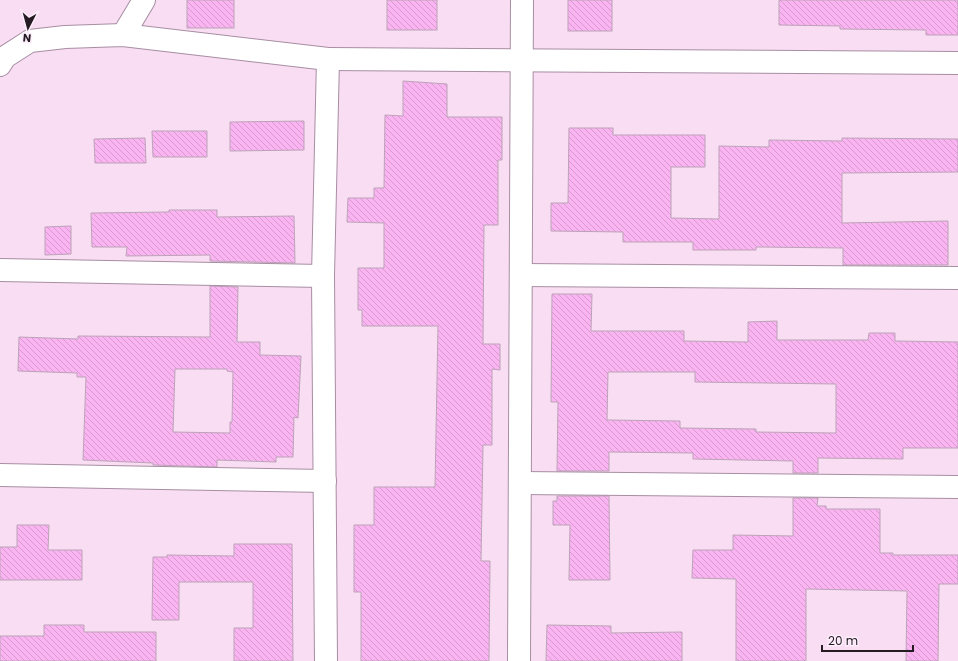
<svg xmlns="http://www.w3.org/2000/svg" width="958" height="661" font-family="Poppins,sans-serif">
  <defs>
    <pattern id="building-back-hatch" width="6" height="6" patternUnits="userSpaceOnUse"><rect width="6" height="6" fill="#fab4f1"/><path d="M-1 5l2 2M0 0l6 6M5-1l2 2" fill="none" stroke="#d69ace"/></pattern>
  </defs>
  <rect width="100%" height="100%" fill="#f8ddf3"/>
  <g fill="url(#building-back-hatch)" stroke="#bca3b8" fill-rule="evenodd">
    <rect x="187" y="0" width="47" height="28"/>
    <rect x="387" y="0" width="50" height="30"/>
    <rect x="568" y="0" width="44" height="31"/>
    <polygon points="779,0 958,0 958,35 926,35 926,30 840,29 840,26 779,25"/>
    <polygon points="403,81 447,84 447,117 502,117 502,160 498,160 498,225 484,225 483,344 500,344 500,370 492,369 492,445 483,445 481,561 490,561 489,661 361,661 361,592 354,592 354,525 374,525 374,487 435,487 438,326 362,326 362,310 358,310 358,268 384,268 384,223 347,222 348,198 374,198 374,188 384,188 385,115 403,116"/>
    <polygon points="304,121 304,150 230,151 230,122"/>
    <polygon points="569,128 613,128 613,135 705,135 705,167 671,167 671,218 719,219 719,146 769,147 769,140 842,141 842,138 958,139 958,172 842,173 842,223 948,221 948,265 843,265 843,248 756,247 756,250 693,250 693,242 623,242 623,232 551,231 551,203 568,203"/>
    <polygon points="152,131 207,131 207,157 153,157"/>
    <polygon points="145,138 146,163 95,163 94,139"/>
    <polygon points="169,210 217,210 217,217 294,216 295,263 210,261 210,255 126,256 127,247 92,247 91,213 169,212"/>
    <polygon points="71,226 71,254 45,255 45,227"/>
    <path d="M210 286 238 287 237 342H260V355L301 356 298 418 294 417 293 457H276V462L217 460V467L153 465V463L83 460 86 377H77V373L18 371 19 337 78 339V336L210 337ZM175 369H227V371L233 372 232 422H230V433L173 432Z"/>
    <path d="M552 294H592L591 331H684V341L748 342V322L777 321V340H868L869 333H895V341L958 342V448H903V459L818 458V473H793V461L693 459V453L609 452V471H557L558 402H551ZM608 372H695V382L836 384V433L756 432V429L680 428V421L607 420Z"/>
    <polygon points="557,496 609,496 610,580 569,580 570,525 553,525 553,501 557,501"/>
    <polygon points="793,498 818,498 817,506 826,506 826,509 880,509 880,553 893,553 893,555 958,555 958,584 939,584 938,661 906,661 907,591 806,589 806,661 736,661 736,579 692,578 693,550 733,550 733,535 793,536"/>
    <polygon points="17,525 49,525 48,550 82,550 82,580 0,580 0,547 17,547"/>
    <polygon points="234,544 292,544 293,661 234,661 234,628 253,628 253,582 179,582 179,620 152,620 153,557 167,557 167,555 234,556"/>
    <polygon points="44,625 84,625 84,632 156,632 156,661 0,661 0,636 44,636"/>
    <polygon points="547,625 611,626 611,633 682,632 682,661 546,661"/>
  </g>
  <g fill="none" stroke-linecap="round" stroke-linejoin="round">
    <defs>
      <g id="minor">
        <polyline points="123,35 144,0"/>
        <polyline points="0,65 5,57 30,41 65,37 123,35 328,59 323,276 326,661"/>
        <polyline points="0,270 323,276"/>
        <polyline points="521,275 958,278"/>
        <polyline points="0,475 325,481"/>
        <polyline points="520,483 958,487"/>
        <polyline points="519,661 522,0"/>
      </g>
      <polyline id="tertiary" points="328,59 958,63"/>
    </defs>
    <use href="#minor" stroke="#a78ea3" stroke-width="24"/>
    <use href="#tertiary" stroke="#a78ea3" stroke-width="24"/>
    <use href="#minor" stroke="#fff" stroke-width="22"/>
    <use href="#tertiary" stroke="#fff" stroke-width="22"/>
  </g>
  <g transform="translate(28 28) rotate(186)" stroke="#feeefb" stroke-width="3" paint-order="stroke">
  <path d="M0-3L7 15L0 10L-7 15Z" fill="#241b23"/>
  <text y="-6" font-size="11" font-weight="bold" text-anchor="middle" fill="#241b23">N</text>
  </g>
  <path d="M822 645v6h91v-6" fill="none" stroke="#241b23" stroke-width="2"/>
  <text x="828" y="645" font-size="12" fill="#241b23" stroke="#feeefb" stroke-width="3" paint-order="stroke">20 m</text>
</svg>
